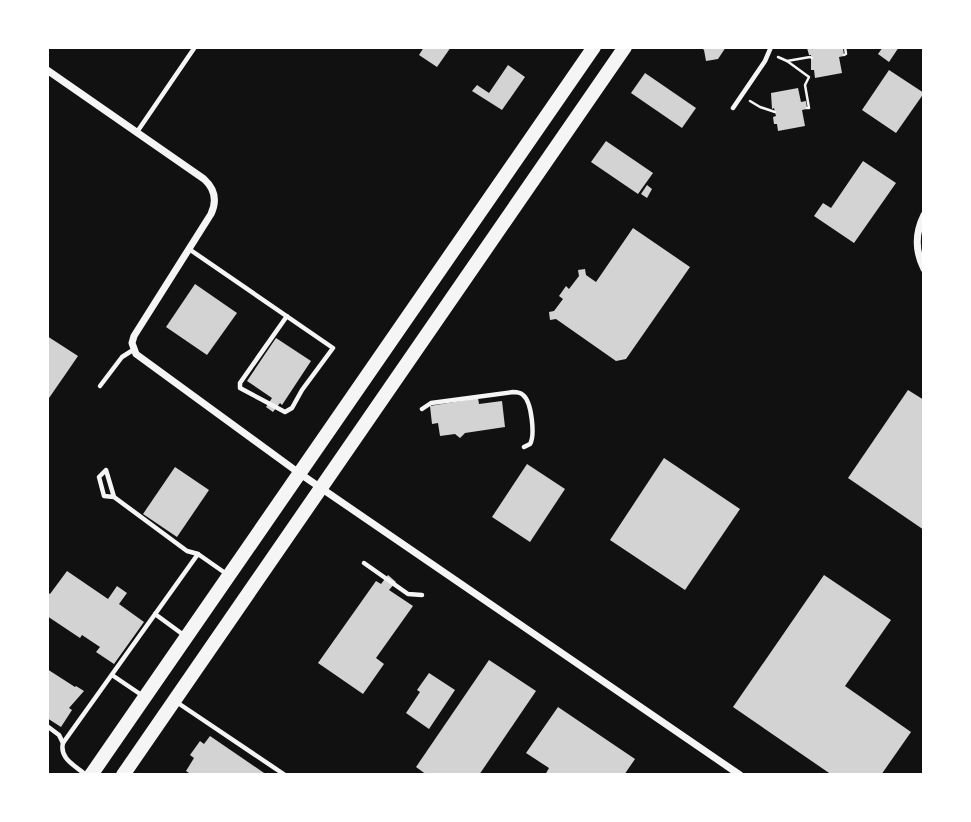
<svg xmlns="http://www.w3.org/2000/svg" width="971" height="822" font-family="'Crimson Pro',serif">
  <rect width="100%" height="100%" fill="#111"/>
  <g fill="#d3d3d3">
    <polygon points="424,47 451,47 437,67 419,55"/>
    <polygon points="701,47 726,47 718,59 706,61 704,50"/>
    <polygon points="837,47 843,48 844,56 839,57 842,73 815,78 814,70 811,70 811,55 809,55 807,48"/>
    <polygon points="883,47 899,47 889,62 878,54"/>
    <polygon points="508,65 525,77 502,110 472,91 477,85 489,93"/>
    <polygon points="889,70 924,93 896,133 862,110"/>
    <polygon points="645,73 696,108 682,128 631,93"/>
    <polygon points="798,88 801,102 806,101 807,109 802,110 805,126 778,131 777,124 774,124 773,117 776,116 774,108 772,109 771,93"/>
    <polygon points="606,141 653,173 638,194 591,162"/>
    <polygon points="863,161 896,183 854,243 814,216 823,203 831,208"/>
    <polygon points="647,185 652,189 647,198 641,194"/>
    <polygon points="633,228 690,267 626,359 616,361 556,319 550,320 549,312 554,311 563,299 559,296 566,286 569,289 579,276 578,270 585,269 586,275 596,282"/>
    <polygon points="195,284 237,313 207,355 166,327"/>
    <polygon points="47,336 78,356 47,401"/>
    <polygon points="276,338 311,361 282,405 280,403 273,412 266,407 272,398 247,381"/>
    <polygon points="908,390 924,400 924,530 848,478"/>
    <polygon points="478,398 479,404 502,401 505,427 465,433 460,438 455,434 440,436 438,423 432,424 430,406"/>
    <polygon points="664,458 740,509 685,590 610,540"/>
    <polygon points="527,464 565,489 530,542 492,517"/>
    <polygon points="175,467 209,490 177,537 143,514"/>
    <polygon points="67,571 108,599 117,586 127,593 119,604 144,622 114,664 96,652 100,647 82,635 80,638 47,616 47,592 50,594"/>
    <polygon points="388,575 396,582 389,590 413,606 376,658 384,664 363,694 318,663 376,581 381,584"/>
    <polygon points="824,575 891,620 845,686 911,732 881,775 832,775 733,707"/>
    <polygon points="489,660 536,691 479,775 427,775 416,767"/>
    <polygon points="47,669 75,687 76,686 84,691 69,708 72,710 61,727 47,718"/>
    <polygon points="429,673 455,690 429,729 406,713 420,692 417,690"/>
    <polygon points="558,707 635,759 624,775 545,775 549,768 526,753"/>
    <polygon points="210,736 267,775 192,775 186,771 194,758 190,755 200,741 204,744"/>
  </g>
  <g fill="none" stroke-linecap="round" stroke-linejoin="round">
    <g stroke="#f5f5f5" stroke-width="2.5">
      <polyline points="844,55 846,54 845,47"/>
      <polyline points="778,57 787,61 810,57 812,58"/>
      <polyline points="787,61 809,77 805,85 809,108 807,108"/>
      <polyline points="750,101 760,107 775,112"/>
    </g>
    <g stroke="#f5f5f5" stroke-width="4.5">
      <polyline points="733,108 765,61 771,47"/>
      <polyline points="137,132 195,47"/>
      <path d="M189 249C237 282 285 315 333 348L302 390 292 408 285 412 240 388V383L287 316"/>
      <polyline points="100,386 122,357 133,350"/>
      <path d="M422 409 431 403 513 392C517 392 520 392 523 395 532 402 535 436 530 444L524 447"/>
      <polyline points="114,497 106,470 99,477 104,496 114,497 187,551 198,554"/>
      <polyline points="364,563 408,594 422,595"/>
      <polyline points="155,614 185,636"/>
      <polyline points="112,675 143,696"/>
      <polyline points="175,701 285,775"/>
      <polyline points="47,726 59,735 63,743"/>
      <path d="M86 775C76 766 59 759 63 743L198 554 228 575"/>
    </g>
    <g stroke="#f5f5f5" stroke-width="7">
      <path d="M47 70 204 179C215 189 217 201 211 214L134 336 132 343 136 354 299 473 740 775"/>
      <path d="M924 215C915 233 915 251 924 269"/>
    </g>
    <g stroke="#f5f5f5" stroke-width="14">
      <polyline points="91,775 594,47"/>
      <polyline points="123,775 625,47"/>
    </g>
  </g>
  <rect width="971" height="822" fill="none" stroke="#ffffff" stroke-width="98"/>
</svg>
